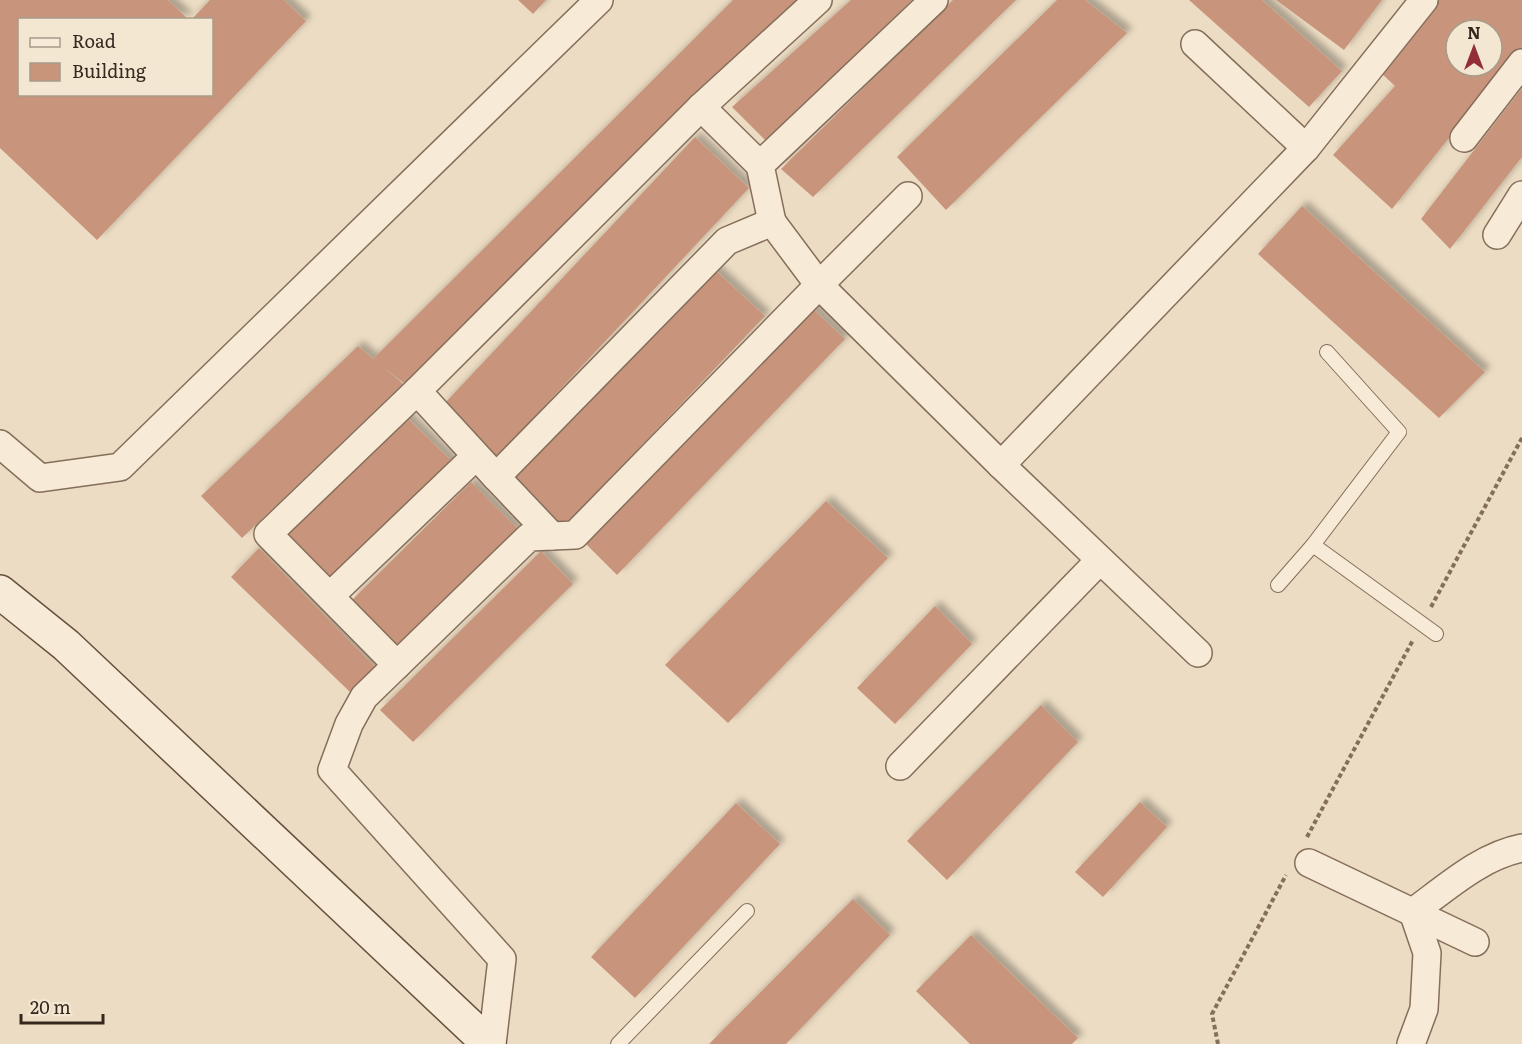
<svg xmlns="http://www.w3.org/2000/svg" width="1522" height="1044" font-family="Literata,serif">
  <defs>
    <filter id="shadow"><feDropShadow dx="5.5" dy="-5.5" stdDeviation="3" flood-color="#0004"/></filter>
  </defs>
  <rect width="100%" height="100%" fill="#ecdcc3"/>
  <g fill="#c8957b" fill-rule="evenodd" filter="url(#shadow)">
    <polygon points="0,0 168,0 189,20 20,20 20,94 212,94 212,20 191,20 210,0 284,0 306,21 97,240 0,148"/>
    <polygon points="518,0 546,0 533,14"/>
    <polygon points="733,0 803,0 408,386 383,367 403,384 242,538 201,496 358,346 373,359"/>
    <polygon points="851,0 912,0 766,141 732,107"/>
    <polygon points="953,0 1016,0 813,197 781,169"/>
    <polygon points="1057,0 1085,0 1127,33 946,210 897,157"/>
    <polygon points="1189,0 1262,0 1342,71 1309,107"/>
    <polygon points="1276,0 1382,0 1344,50"/>
    <path d="M1437 0H1522V47L1392 209 1333 155 1395 86 1380 72ZM1456 30H1492V66H1456Z"/>
    <polygon points="1522,88 1522,157 1450,249 1421,219"/>
    <polygon points="695,137 749,188 493,461 443,405"/>
    <polygon points="1302,206 1485,372 1439,418 1258,254"/>
    <polygon points="714,269 765,316 563,528 512,480"/>
    <polygon points="811,307 845,339 617,575 584,542"/>
    <polygon points="404,415 455,464 331,585 283,534"/>
    <polygon points="471,482 519,530 399,648 352,600"/>
    <polygon points="826,501 888,558 728,723 665,665"/>
    <polygon points="259,548 376,668 351,693 231,577"/>
    <polygon points="541,551 573,584 413,742 380,710"/>
    <polygon points="935,606 972,644 895,724 857,688"/>
    <polygon points="1041,705 1078,742 947,880 907,841"/>
    <polygon points="1140,802 1167,827 1103,897 1075,872"/>
    <polygon points="736,803 780,844 635,998 591,957"/>
    <polygon points="853,899 890,935 786,1044 709,1044"/>
    <polygon points="971,935 1078,1038 1072,1044 970,1044 916,991"/>
  </g>
  <g fill="none" stroke-linecap="round" stroke-linejoin="round">
    <defs>
      <g id="service">
        <polyline points="1327,352 1399,432 1313,545 1436,634"/>
        <polyline points="1278,585 1313,545"/>
        <polyline points="618,1044 747,911"/>
      </g>
      <g id="minor">
        <polyline points="1195,44 1306,148"/>
        <polyline points="1464,138 1522,63"/>
        <polyline points="760,165 701,107 818,0"/>
        <polyline points="772,222 760,165 934,0"/>
        <polyline points="1497,235 1522,195"/>
        <polyline points="417,391 701,107"/>
        <polyline points="0,444 40,478 120,467 599,0"/>
        <polyline points="1001,465 1306,148 1424,0"/>
        <polyline points="552,536 496,477 727,241 772,222 819,285 908,196"/>
        <polyline points="330,596 476,456"/>
        <polyline points="397,665 268,534 417,391 496,477"/>
        <polyline points="900,766 1100,560"/>
        <polyline points="1309,863 1475,942"/>
        <polyline points="492,1044 502,959 332,770 349,724 364,697 529,537 575,535 819,285 1001,465 1198,653"/>
        <path d="M1411 1044 1424 1009 1427 953 1413 912C1446 888 1481 856 1522 848"/>
      </g>
      <polyline id="secondary" points="0,592 66,645 489,1044"/>
    </defs>
    <use href="#service" stroke="#856e5b" stroke-width="16"/>
    <use href="#minor" stroke="#856e5b" stroke-width="30"/>
    <use href="#secondary" stroke="#674f3e" stroke-width="36"/>
    <g stroke="#856e5b" stroke-width="4" stroke-dasharray="4.5 3" stroke-linecap="butt">
      <polyline points="1431,607 1522,438"/>
      <polyline points="1307,837 1413,640"/>
      <polyline points="1218,1044 1212,1014 1286,875"/>
    </g>
    <use href="#service" stroke="#f7ead6" stroke-width="14"/>
    <use href="#minor" stroke="#f7ead6" stroke-width="27"/>
    <use href="#secondary" stroke="#f7ead6" stroke-width="33"/>
  </g>
  <rect x="18" y="18" width="195" height="78" fill="#f3e7d2" stroke="#a79b8a" stroke-width="1.5"/>
  <rect x="30" y="38" width="30" height="9" fill="#f7ead6" stroke="#a79b8a" stroke-width="1.5"/>
  <text x="72" y="48" font-size="18" fill="#36281e">Road</text>
  <rect x="30" y="63" width="30" height="18" fill="#c8957b" stroke="#a79b8a" stroke-width="1.5"/>
  <text x="72" y="78" font-size="18" fill="#36281e">Building</text>
  <g transform="translate(1474 48)"><circle r="28" fill="#f3e7d2" stroke="#a79b8a" stroke-width="1.5"/>
  <path d="M0-4.5L10 22L0 15L-10 22Z" fill="#912e37"/>
  <text y="-9" font-size="16" font-weight="bold" text-anchor="middle" fill="#36281e">N</text>
  </g>
  <path d="M21 1014v9h82v-9" fill="none" stroke="#36281e" stroke-width="3"/>
  <text x="30" y="1014" font-size="18" fill="#36281e" stroke="#f3e7d2" stroke-width="4.5" paint-order="stroke">20 m</text>
</svg>
